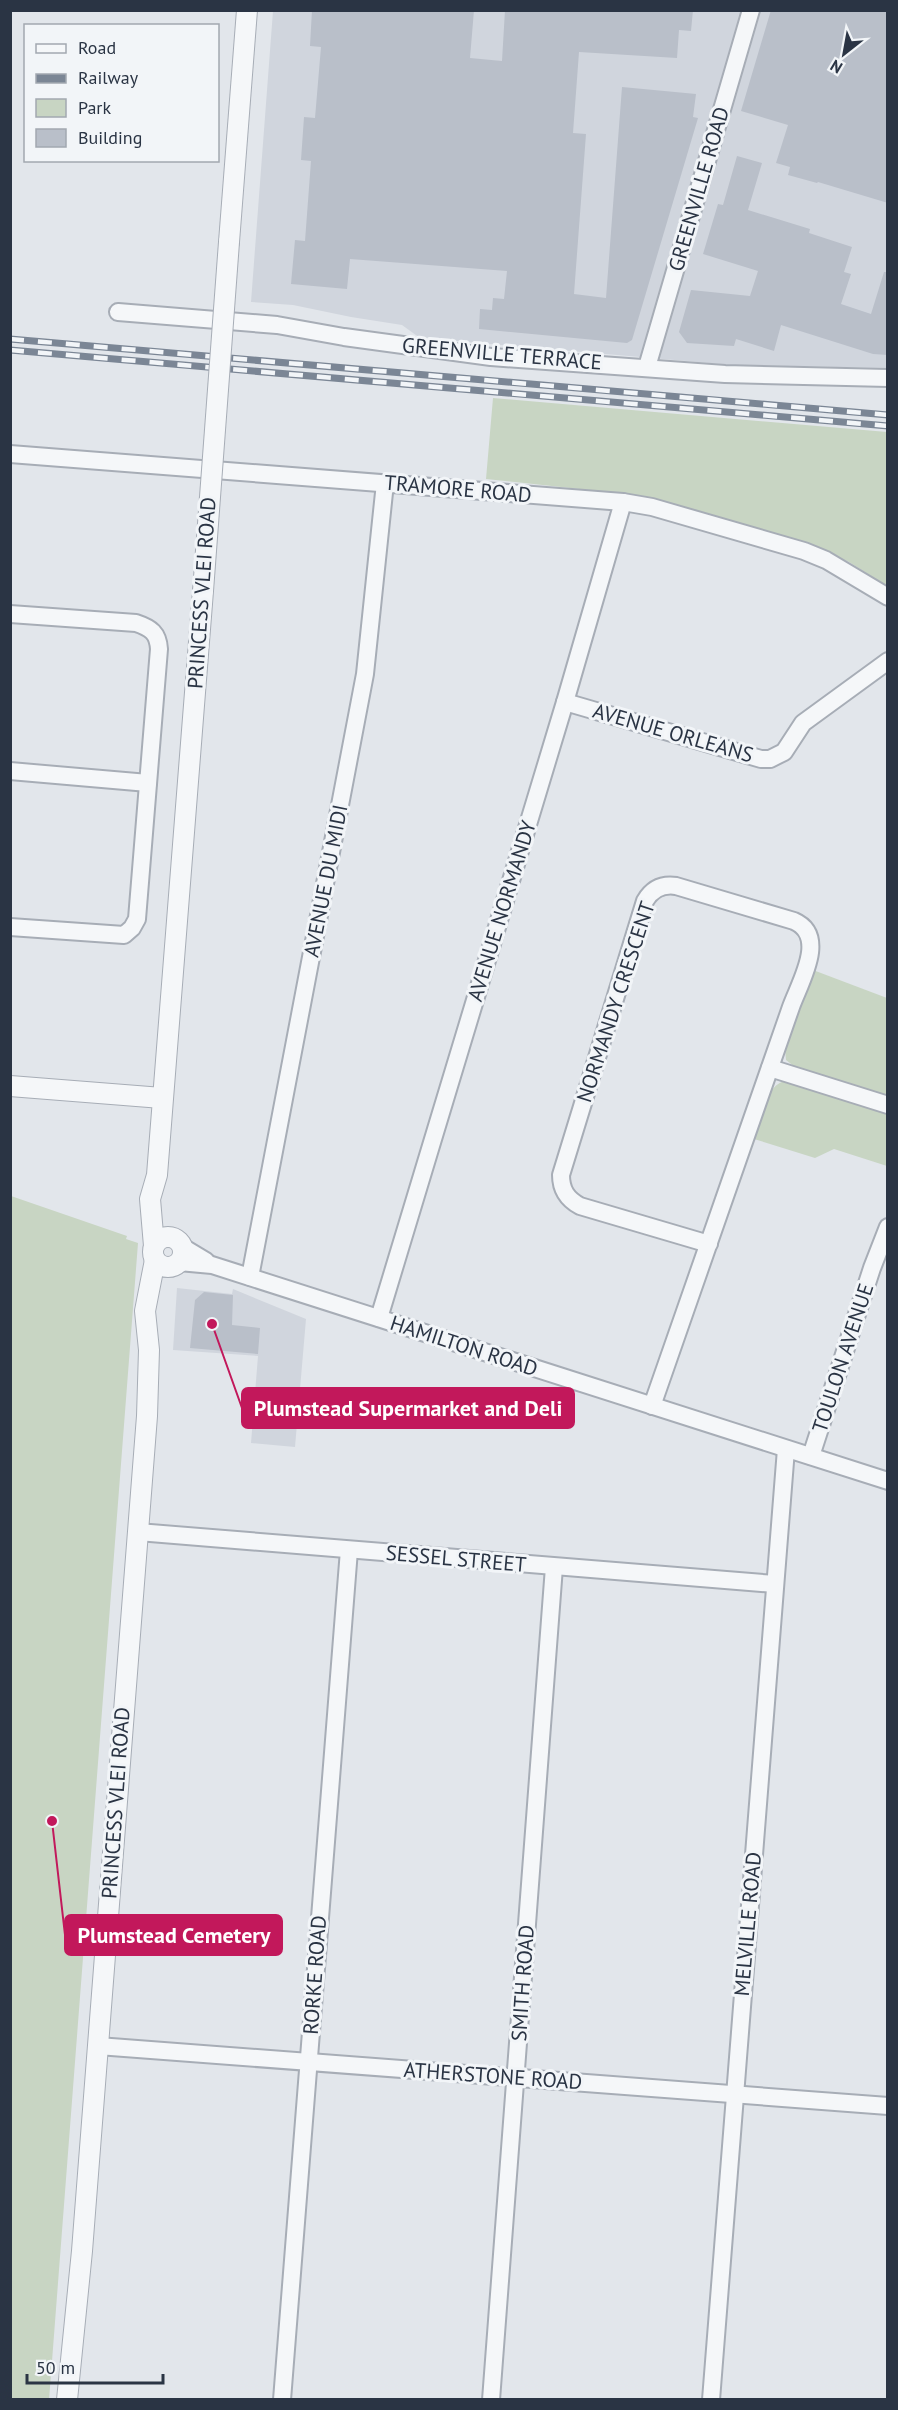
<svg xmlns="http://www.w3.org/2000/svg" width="898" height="2410" font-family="'PT Sans',sans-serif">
  <rect width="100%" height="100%" fill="#e2e6eb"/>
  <g fill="#d0d5dd">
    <polygon points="273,11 887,11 887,368 732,365 420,338 402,325 351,317 293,305 251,302"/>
    <polygon points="177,1288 232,1294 233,1289 306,1319 295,1447 251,1443 258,1356 173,1350"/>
  </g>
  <g fill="#c8d5c3">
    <polygon points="493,398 887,432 887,586 849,562 814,546 644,496 486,479"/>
    <polygon points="813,970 887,998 887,1097 795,1067 786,1060 785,1048"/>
    <path d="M786 1081 887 1113V1166L834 1149 815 1158 754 1139C760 1121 766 1083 786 1081Z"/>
    <polygon points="11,1196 127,1236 126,1239 138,1243 49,2400 10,2399"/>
  </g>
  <g fill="#b9bfc9">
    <polygon points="312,10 474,10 470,58 502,61 505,10 693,10 691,31 679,30 677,58 579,52 573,133 586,134 574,294 606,298 622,87 696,94 693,117 698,118 632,340 627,343 479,329 480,309 492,310 493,298 504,299 507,271 350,259 347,289 291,284 295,240 305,241 311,161 301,160 304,117 315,118 321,47 310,46"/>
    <polygon points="771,10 888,10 888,203 818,182 817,183 788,175 790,167 776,163 788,125 741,111"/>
    <polygon points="737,156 762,163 748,210 810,229 809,233 852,247 844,272 851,274 841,304 871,314 884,272 888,272 888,355 873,354 781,325 774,351 736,339 734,346 687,343 679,332 691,290 750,296 758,271 703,254 718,204 723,205"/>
    <polygon points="204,1292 233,1295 232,1325 260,1328 258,1354 190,1348 195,1300"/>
  </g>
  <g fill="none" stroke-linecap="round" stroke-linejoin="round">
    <defs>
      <g id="minor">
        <polyline points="118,312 277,325 344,337 491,357 725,374 888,378"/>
        <polyline points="647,367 751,10"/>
        <polyline points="10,454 623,502 652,507 804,551 826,560 888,597"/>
        <path d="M10 614 136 623C151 628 158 633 159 649L137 919 132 928 124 935 10 927"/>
        <polyline points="565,702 761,759 770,759 784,752 803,723 888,661"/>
        <polyline points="10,771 148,783"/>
        <polyline points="770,1068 888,1105"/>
        <polyline points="181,1246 206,1261"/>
        <polyline points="179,1262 212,1265 888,1481"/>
        <polyline points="250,1277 365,674 385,483"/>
        <polyline points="379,1318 565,702 623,502"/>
        <path d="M652 1406 791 1007C800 982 828 936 794 921L676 886C662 884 652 889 645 901L561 1175C561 1190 567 1199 580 1206L709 1244"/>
        <polyline points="811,1456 872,1268 888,1227"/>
        <polyline points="138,1532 775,1584"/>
        <polyline points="98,2046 888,2106"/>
        <polyline points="282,2400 349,1550"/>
        <polyline points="491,2400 554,1567"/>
        <polyline points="711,2400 786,1449"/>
      </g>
      <g id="tertiary">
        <polyline points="229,242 247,10"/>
        <polyline points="10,1086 162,1098"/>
        <circle cx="168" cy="1252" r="15"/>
        <polyline points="154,1246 150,1199 157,1175 203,591"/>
        <polyline points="67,2400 82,2251 147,1416 149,1350 145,1311 155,1260"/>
      </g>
    </defs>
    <use href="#minor" stroke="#a7adb6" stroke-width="20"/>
    <use href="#tertiary" stroke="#a7adb6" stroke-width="22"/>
    <use href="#minor" stroke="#f5f7f9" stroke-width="16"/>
    <use href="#tertiary" stroke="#f5f7f9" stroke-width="20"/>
    <defs>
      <g id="rail">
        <polyline points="10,339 888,415"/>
        <polyline points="10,350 888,426"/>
      </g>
    </defs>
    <use href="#rail" stroke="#7b8695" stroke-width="7"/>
    <use href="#rail" stroke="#f2f5f8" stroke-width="4.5" stroke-dasharray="14" stroke-linecap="butt"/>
    <defs>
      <polyline id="tertiary-bridge" points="203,591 229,242"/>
    </defs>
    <use href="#tertiary-bridge" stroke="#a7adb6" stroke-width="22" stroke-linecap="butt"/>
    <use href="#tertiary-bridge" stroke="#f5f7f9" stroke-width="20"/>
  </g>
  <g text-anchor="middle" stroke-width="6" stroke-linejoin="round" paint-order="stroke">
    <g font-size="21" fill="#2a3444" stroke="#f2f5f8">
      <text transform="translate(699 189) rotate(-74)" y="7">GREENVILLE ROAD</text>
      <text transform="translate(502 354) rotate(5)" y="7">GREENVILLE TERRACE</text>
      <text transform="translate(458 489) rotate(5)" y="7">TRAMORE ROAD</text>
      <text transform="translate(202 593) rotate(-86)" y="7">PRINCESS VLEI ROAD</text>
      <text transform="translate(673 733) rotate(16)" y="7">AVENUE ORLEANS</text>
      <text transform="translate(326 881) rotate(-79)" y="7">AVENUE DU MIDI</text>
      <text transform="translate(502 911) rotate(-73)" y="7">AVENUE NORMANDY</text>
      <text transform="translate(616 1002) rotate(-72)" y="7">NORMANDY CRESCENT</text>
      <text transform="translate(464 1346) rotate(18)" y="7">HAMILTON ROAD</text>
      <text transform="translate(843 1358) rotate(-72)" y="7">TOULON AVENUE</text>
      <text transform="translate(456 1559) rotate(5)" y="7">SESSEL STREET</text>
      <text transform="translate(116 1803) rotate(-86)" y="7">PRINCESS VLEI ROAD</text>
      <text transform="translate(748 1924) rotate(-85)" y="7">MELVILLE ROAD</text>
      <text transform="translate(315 1975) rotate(-86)" y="7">RORKE ROAD</text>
      <text transform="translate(523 1983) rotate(-86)" y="7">SMITH ROAD</text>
      <text transform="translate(493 2076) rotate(4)" y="7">ATHERSTONE ROAD</text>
    </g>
  </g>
  <path fill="none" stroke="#c2185b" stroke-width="2" d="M212 1324L242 1408M52 1821L65 1935"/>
  <g fill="#c2185b" stroke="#f2f5f8" stroke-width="2">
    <circle cx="212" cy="1324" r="6"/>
    <circle cx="52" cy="1821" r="6"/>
  </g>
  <g fill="#c2185b" stroke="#c2185b" stroke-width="2">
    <rect x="242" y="1388" width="332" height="40" rx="6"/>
    <rect x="65" y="1915" width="217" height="40" rx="6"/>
  </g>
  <g font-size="22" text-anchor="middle" font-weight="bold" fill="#fff">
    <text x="408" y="1416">Plumstead Supermarket and Deli</text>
    <text x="174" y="1943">Plumstead Cemetery</text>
  </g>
  <rect width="898" height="2410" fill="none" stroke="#2a3444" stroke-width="24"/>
  <rect x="24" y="24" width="195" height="138" fill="#f2f5f8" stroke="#a2a8b0" stroke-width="1.5"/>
  <rect x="36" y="44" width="30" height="9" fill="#f5f7f9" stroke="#a2a8b0" stroke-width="1.5"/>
  <text x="78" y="54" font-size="18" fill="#2a3444">Road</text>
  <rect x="36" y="74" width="30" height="9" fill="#7b8695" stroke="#a2a8b0" stroke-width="1.5"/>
  <text x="78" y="84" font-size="18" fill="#2a3444">Railway</text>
  <rect x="36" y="99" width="30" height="18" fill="#c8d5c3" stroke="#a2a8b0" stroke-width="1.5"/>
  <text x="78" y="114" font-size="18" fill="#2a3444">Park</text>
  <rect x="36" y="129" width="30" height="18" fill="#b9bfc9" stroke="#a2a8b0" stroke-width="1.5"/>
  <text x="78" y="144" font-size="18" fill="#2a3444">Building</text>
  <g transform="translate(844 54) rotate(211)" stroke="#f2f5f8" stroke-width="4.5" paint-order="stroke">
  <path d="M0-4.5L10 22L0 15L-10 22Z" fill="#2a3444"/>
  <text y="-9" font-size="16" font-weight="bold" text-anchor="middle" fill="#2a3444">N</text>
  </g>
  <path d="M27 2374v9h136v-9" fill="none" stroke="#2a3444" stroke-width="3"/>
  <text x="36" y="2374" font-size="18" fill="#2a3444" stroke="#f2f5f8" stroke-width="4.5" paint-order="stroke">50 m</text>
</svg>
